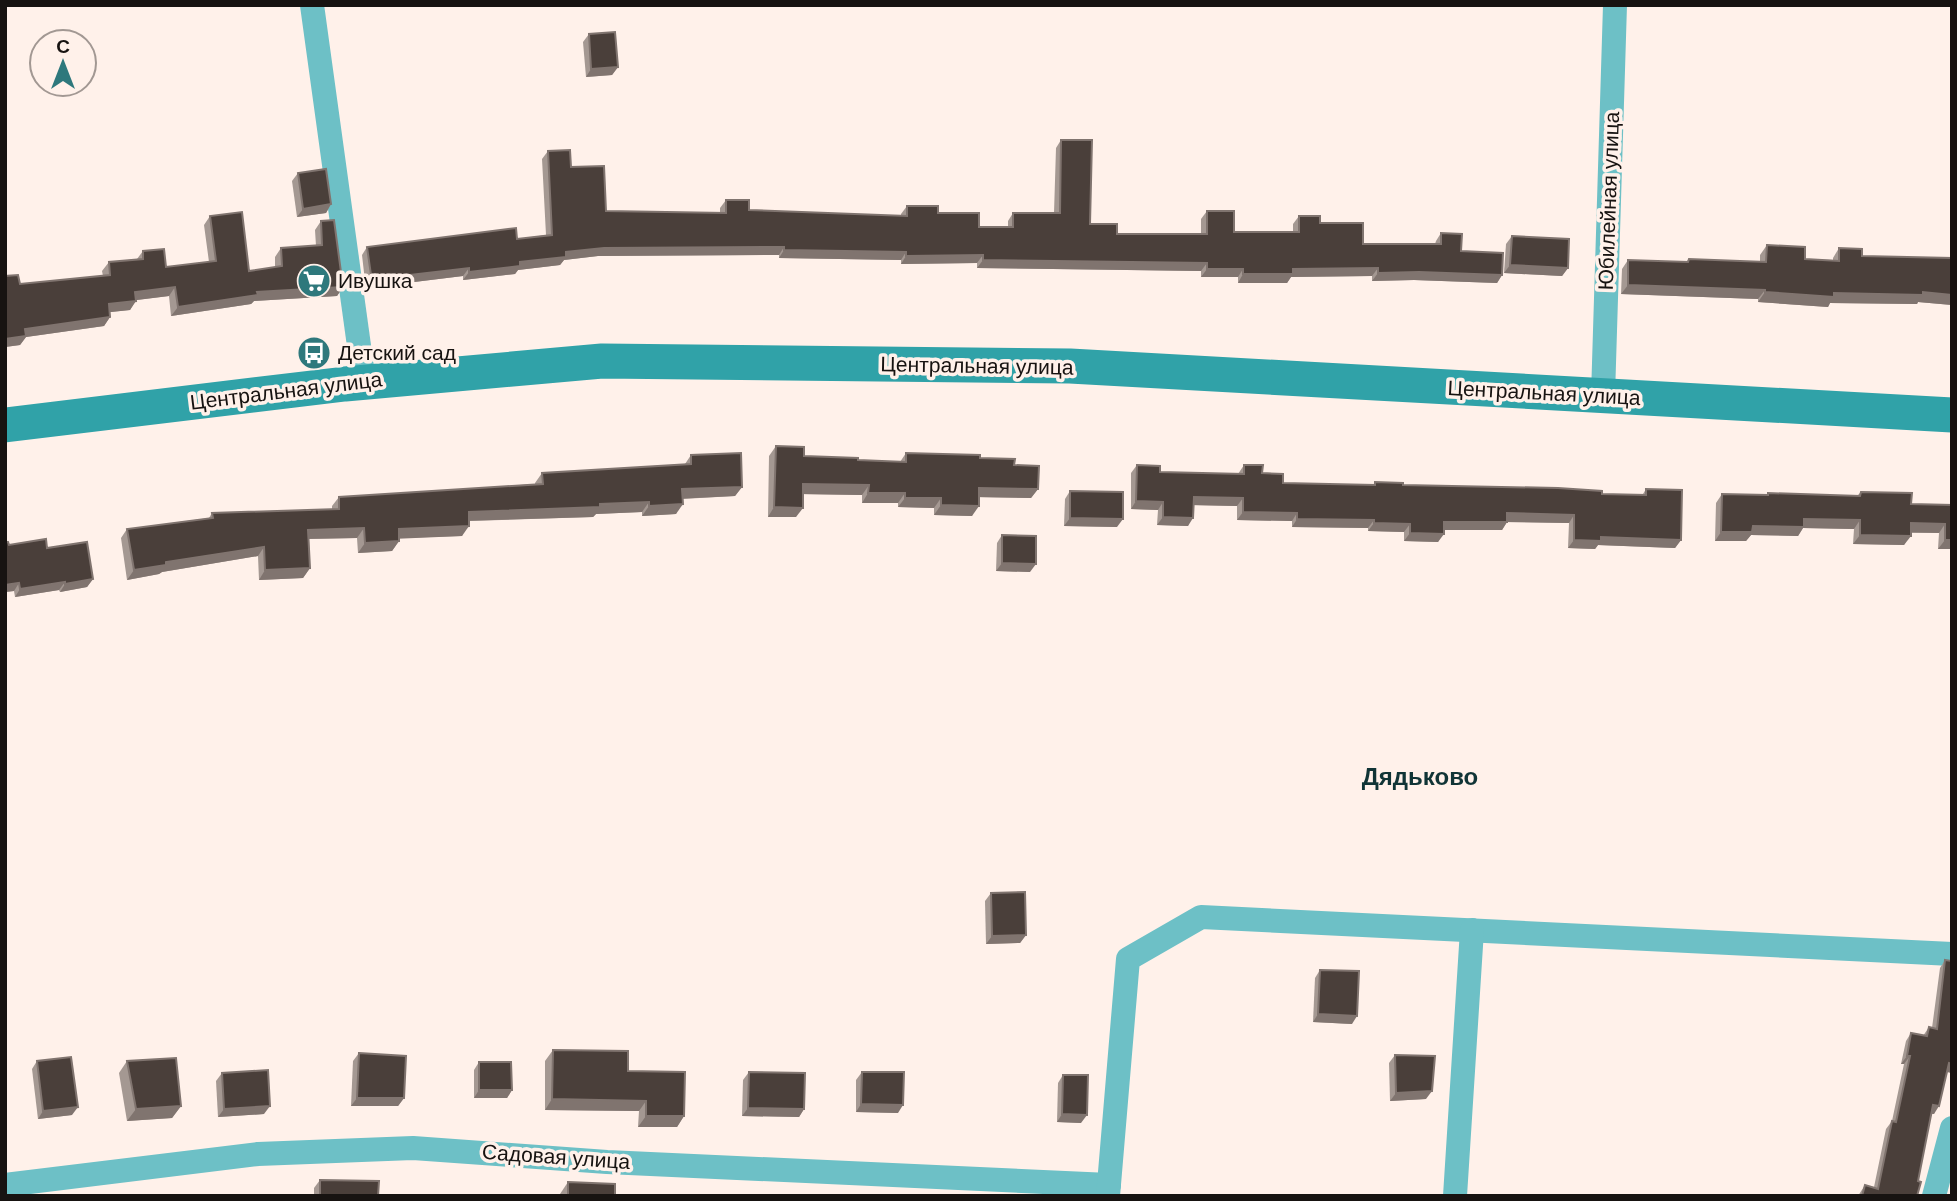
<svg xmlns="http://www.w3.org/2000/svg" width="1957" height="1201" font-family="Arial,sans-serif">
  <rect width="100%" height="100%" fill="#fff1ea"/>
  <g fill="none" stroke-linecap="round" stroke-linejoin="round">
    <g stroke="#6dc0c6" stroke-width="24">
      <polyline points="312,5 364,382"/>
      <polyline points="1603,396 1615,5"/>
      <polyline points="5,1185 258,1154 413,1148 607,1162 1109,1185"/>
      <polyline points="1108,1196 1128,959 1201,917 1952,954"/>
      <polyline points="1455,1196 1472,930"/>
      <polyline points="1934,1196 1952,1128"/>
    </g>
    <polyline stroke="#30a2a8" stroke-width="35" points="5,425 345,384 602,361 1070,366 1952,415"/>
  </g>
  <g fill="#a49892">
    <polygon points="589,34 618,67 612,75 586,77 583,42"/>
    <polygon points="1061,140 1090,224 1117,234 1201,234 1201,219 1207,211 1234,232 1293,232 1293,224 1299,216 1320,223 1363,244 1435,244 1436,241 1441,233 1461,251 1502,275 1497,283 1414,280 1372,281 1372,276 1291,277 1287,283 1238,283 1238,277 1201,277 1201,271 977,268 977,263 901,264 901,260 779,258 779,255 598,256 564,260 560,265 518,270 515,274 463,280 463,276 406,283 404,285 366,290 362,255 367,247 517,239 546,235 542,159 548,151 571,167 606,211 720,213 720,208 726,200 749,210 901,216 901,214 907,206 938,213 979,227 1008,227 1008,221 1013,213 1054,213 1056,148"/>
    <polygon points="298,173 331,204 326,213 297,217 292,181"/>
    <polygon points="210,216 249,271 275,267 275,257 281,248 316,246 315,230 321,221 343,287 337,296 254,301 251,304 171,316 169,296 136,300 130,310 110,312 110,317 104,326 26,337 20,345 5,347 5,276 20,284 103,276 102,271 109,262 137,259 143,251 166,267 209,262 204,225"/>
    <polygon points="1512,236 1568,268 1562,276 1504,273 1506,244"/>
    <polygon points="1767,245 1805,259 1833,260 1833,258 1839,248 1862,256 1952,258 1952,305 1918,302 1917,304 1830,303 1828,307 1758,302 1758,299 1621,294 1622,269 1628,260 1686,262 1689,259 1760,262 1760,255"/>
    <polygon points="776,446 804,456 858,460 900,462 906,453 980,458 1014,465 1038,489 1031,498 979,497 972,516 934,515 934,508 898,507 898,503 862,503 862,495 803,494 796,517 768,517 769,456"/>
    <polygon points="691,455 742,487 735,496 682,499 676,514 642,516 642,512 596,514 593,517 469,521 462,536 399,538 399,541 392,551 358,553 357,538 309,539 310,568 303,578 259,580 258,556 162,572 159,574 127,580 121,538 127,529 209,518 212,513 332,509 332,506 339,497 535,484 535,483 542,473 685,464"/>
    <polygon points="1137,465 1160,472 1238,474 1244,465 1283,483 1373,485 1375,482 1403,485 1602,494 1643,494 1646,489 1681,540 1675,548 1598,545 1595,549 1568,548 1569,523 1507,522 1502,530 1444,530 1438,542 1404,541 1404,532 1368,531 1368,528 1292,527 1292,521 1237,520 1237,506 1194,505 1188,526 1157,525 1158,510 1131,509 1131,473"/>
    <polygon points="1070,491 1117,527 1064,526 1065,499"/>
    <polygon points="1861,492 1911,504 1952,505 1952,549 1938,549 1939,533 1911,533 1904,545 1853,544 1854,529 1803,528 1798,536 1751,535 1746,541 1715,541 1716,503 1722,494 1766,495 1768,493 1857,496"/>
    <polygon points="1002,535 1030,572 996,571 997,543"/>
    <polygon points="5,542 9,545 47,548 93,579 87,587 60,592 59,590 15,597 14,591 5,592"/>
    <polygon points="991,893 1026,935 1020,943 986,944 985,901"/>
    <polygon points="1945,960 1952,961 1952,1072 1947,1072 1934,1114 1931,1114 1918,1181 1917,1196 1858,1196 1865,1185 1874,1187 1886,1129 1892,1121 1904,1064 1901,1064 1906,1041 1911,1033 1923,1036 1929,1027 1932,1028 1940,968"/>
    <polygon points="1320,970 1352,1024 1313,1022 1315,978"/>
    <polygon points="553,1050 628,1071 684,1116 677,1127 638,1127 639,1111 545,1110 545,1061"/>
    <polygon points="359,1053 404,1098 398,1106 351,1106 353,1061"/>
    <polygon points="1395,1055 1426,1099 1390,1101 1389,1063"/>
    <polygon points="37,1061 72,1115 38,1119 32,1069"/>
    <polygon points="127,1061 181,1106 172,1118 127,1121 119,1073"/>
    <polygon points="479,1062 512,1090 507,1098 474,1098 474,1070"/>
    <polygon points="749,1072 804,1109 799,1117 742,1116 743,1080"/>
    <polygon points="862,1072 898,1113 856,1112 856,1080"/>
    <polygon points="222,1073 264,1114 218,1117 216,1081"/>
    <polygon points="1063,1075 1081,1123 1057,1122 1058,1083"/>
    <polygon points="320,1180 378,1196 314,1196 314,1188"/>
    <polygon points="568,1182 615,1196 560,1196 560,1194"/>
  </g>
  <g fill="#80746f">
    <polygon points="618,67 612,75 586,77 591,69"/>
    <polygon points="331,204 326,213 297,217 303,209"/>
    <polygon points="784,247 779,255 598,256 564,260 560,265 518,270 515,274 463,280 469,272 566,252 604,248"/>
    <polygon points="784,250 906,252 901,260 779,258"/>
    <polygon points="983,255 977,263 901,264 906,256"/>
    <polygon points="983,260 1207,263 1201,271 977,268"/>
    <polygon points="1510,265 1568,268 1562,276 1504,273"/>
    <polygon points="469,268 463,276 406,283 404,285 366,290 372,282 409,275"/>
    <polygon points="1378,268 1372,276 1291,277 1287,283 1238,283 1243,274 1293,269"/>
    <polygon points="1207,269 1243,269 1238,277 1201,277"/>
    <polygon points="1419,272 1502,275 1497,283 1414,280 1372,281 1378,273"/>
    <polygon points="1628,285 1765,290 1758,299 1621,294"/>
    <polygon points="175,287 169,296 129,301 135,292"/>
    <polygon points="343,287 337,296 254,301 251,304 171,316 178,307 257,292"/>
    <polygon points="1765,292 1834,293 1923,292 1952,295 1952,305 1918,302 1917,304 1830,303 1828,307 1758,302"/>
    <polygon points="136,301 130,310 102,313 109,304"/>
    <polygon points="110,317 104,326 26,337 20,345 5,347 5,339 25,329"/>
    <polygon points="803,484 869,485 862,495 797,494"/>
    <polygon points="742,487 735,496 675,499 682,489"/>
    <polygon points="979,488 1038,489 1031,498 972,497"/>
    <polygon points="868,493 905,493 898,503 862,503"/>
    <polygon points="1194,497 1243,498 1237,506 1188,505"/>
    <polygon points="905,498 941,498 934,508 898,507"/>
    <polygon points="1136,501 1163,502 1158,510 1131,509"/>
    <polygon points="649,502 642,512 596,514 593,517 462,521 469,512"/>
    <polygon points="683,504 676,514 642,516 649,506"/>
    <polygon points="941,505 979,506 972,516 934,515"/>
    <polygon points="774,507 803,508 796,517 768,517"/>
    <polygon points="1243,512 1297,513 1292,521 1237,520"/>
    <polygon points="1507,513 1574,515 1569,523 1502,522"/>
    <polygon points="1163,517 1193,518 1188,526 1157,525"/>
    <polygon points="1070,518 1123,519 1117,527 1064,526"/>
    <polygon points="1297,519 1374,520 1368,528 1292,527"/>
    <polygon points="1804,519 1860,520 1854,529 1803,528 1798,536 1751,535 1746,541 1715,541 1721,532 1753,526"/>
    <polygon points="1444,522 1507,522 1502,530 1438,530"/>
    <polygon points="1374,523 1410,524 1404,532 1368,531"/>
    <polygon points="1911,523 1945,524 1939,533 1905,532"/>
    <polygon points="469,526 462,536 392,539 399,529"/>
    <polygon points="364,528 357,538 301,539 308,530"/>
    <polygon points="1410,533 1444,534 1438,542 1404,541"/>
    <polygon points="1860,535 1911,536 1904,545 1853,544"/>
    <polygon points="1601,537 1681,540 1675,548 1598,545 1595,549 1568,548 1574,540"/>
    <polygon points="1945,540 1952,540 1952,549 1938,549"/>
    <polygon points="399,541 392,551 358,553 365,543"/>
    <polygon points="264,547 258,556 162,572 159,574 127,580 134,570 166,562"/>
    <polygon points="1002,563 1036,564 1030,572 996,571"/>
    <polygon points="310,568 303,578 259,580 265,570"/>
    <polygon points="93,579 87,587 60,592 65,584"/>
    <polygon points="65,582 59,590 15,597 20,589"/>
    <polygon points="19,583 14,591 5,592 5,585"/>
    <polygon points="1026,935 1020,943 986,944 992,936"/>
    <polygon points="1318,1014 1357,1016 1352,1024 1313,1022"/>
    <polygon points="1907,1056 1910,1056 1904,1064 1901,1064"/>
    <polygon points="1949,1063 1952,1064 1951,1073 1943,1071"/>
    <polygon points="479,1090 512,1090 507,1098 474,1098"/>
    <polygon points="1432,1091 1426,1099 1390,1101 1396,1093"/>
    <polygon points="357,1098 404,1098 398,1106 351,1106"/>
    <polygon points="552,1099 646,1101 639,1111 545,1110"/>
    <polygon points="861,1104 903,1105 898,1113 856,1112"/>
    <polygon points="1933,1105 1939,1106 1934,1114 1927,1113"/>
    <polygon points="181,1106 172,1118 127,1121 136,1109"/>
    <polygon points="270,1106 264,1114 218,1117 224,1109"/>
    <polygon points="78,1107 72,1115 38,1119 43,1111"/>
    <polygon points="748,1108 804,1109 799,1117 742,1116"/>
    <polygon points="1062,1114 1087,1115 1081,1123 1057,1122"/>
    <polygon points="646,1116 684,1116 677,1127 638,1127"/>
  </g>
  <g fill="#4a3f3a" stroke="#80746f" stroke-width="2">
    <polygon points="615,32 618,67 591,69 589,34"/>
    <polygon points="1061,140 1092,140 1090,224 1117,224 1117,234 1207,234 1207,211 1234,211 1234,232 1299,232 1299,216 1320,216 1320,223 1363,223 1363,244 1441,244 1441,233 1462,234 1461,251 1503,253 1502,275 1419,272 1378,273 1378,268 1293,269 1293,274 1243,274 1243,269 1207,269 1207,263 983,260 983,255 906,256 906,252 784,250 784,247 604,248 566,252 566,257 520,262 520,266 469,272 469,268 409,275 410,277 372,282 367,247 516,228 517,239 552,235 548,151 570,150 571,167 604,166 606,211 726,213 726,200 749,200 749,210 907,216 907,206 938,206 938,213 979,213 979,227 1013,227 1013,213 1060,213"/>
    <polygon points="326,169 331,204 303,209 298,173"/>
    <polygon points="242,212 249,271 282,266 281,248 322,245 321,221 334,220 343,287 257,292 258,295 178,307 175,287 135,292 136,301 109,304 110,317 25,329 26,336 5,339 5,276 18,275 20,284 110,275 109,262 143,259 143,251 164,249 166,267 216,261 210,216"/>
    <polygon points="1512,236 1569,239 1568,268 1510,265"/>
    <polygon points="1767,245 1805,247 1805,259 1839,261 1839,248 1862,249 1862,256 1952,258 1952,295 1923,292 1923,295 1834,293 1834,297 1765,292 1765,290 1628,285 1628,260 1688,262 1689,259 1766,262"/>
    <polygon points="776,446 804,447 804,456 858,458 858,460 906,462 906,453 980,455 980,458 1015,459 1014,465 1039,466 1038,489 979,488 979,506 941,505 941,498 905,498 905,493 868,493 869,485 803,484 803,508 774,507"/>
    <polygon points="741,453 742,487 682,489 683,504 649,506 649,502 600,504 600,507 469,512 469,526 399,529 399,541 365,543 364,528 308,530 310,568 265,570 264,547 166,562 166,565 134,570 127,529 213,518 212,513 339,509 339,497 543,484 542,473 691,464 691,455"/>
    <polygon points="1137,465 1160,466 1160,472 1244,474 1244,465 1263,465 1262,473 1283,474 1283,483 1375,485 1375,482 1403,483 1403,485 1558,488 1602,491 1602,494 1646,495 1646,489 1682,490 1681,540 1601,537 1601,541 1574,540 1574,515 1507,513 1507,522 1444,522 1444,534 1410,533 1410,524 1374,523 1374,520 1297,519 1297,513 1243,512 1243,498 1194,497 1193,518 1163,517 1163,502 1136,501"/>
    <polygon points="1070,491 1123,492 1123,519 1070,518"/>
    <polygon points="1861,492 1912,493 1911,504 1952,505 1952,540 1945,540 1945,524 1911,523 1911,536 1860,535 1860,520 1804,519 1804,527 1753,526 1752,532 1721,532 1722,494 1768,495 1768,493 1860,496"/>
    <polygon points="1002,535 1036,536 1036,564 1002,563"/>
    <polygon points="46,539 47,548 87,542 93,579 65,584 65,582 20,589 19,583 5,585 5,542 8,542 9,545"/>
    <polygon points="1025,892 1026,935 992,936 991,893"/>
    <polygon points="1945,960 1952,961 1952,1064 1949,1063 1939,1106 1933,1105 1918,1181 1921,1182 1917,1196 1862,1196 1865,1185 1878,1189 1892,1121 1896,1122 1910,1056 1907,1056 1911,1033 1927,1036 1929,1027 1937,1029"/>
    <polygon points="1320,970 1359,971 1357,1016 1318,1014"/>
    <polygon points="553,1050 628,1051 628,1071 685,1072 684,1116 646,1116 646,1101 552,1099"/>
    <polygon points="359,1053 406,1056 404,1098 357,1098"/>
    <polygon points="1395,1055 1435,1056 1432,1091 1396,1093"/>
    <polygon points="71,1057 78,1107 43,1111 37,1061"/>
    <polygon points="176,1058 181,1106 136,1109 127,1061"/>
    <polygon points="479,1062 511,1062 512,1090 479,1090"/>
    <polygon points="268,1070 270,1106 224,1109 222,1073"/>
    <polygon points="749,1072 805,1073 804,1109 748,1108"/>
    <polygon points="862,1072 904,1072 903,1105 861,1104"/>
    <polygon points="1063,1075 1088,1075 1087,1115 1062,1114"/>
    <polygon points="320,1180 379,1181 378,1196 320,1196"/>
    <polygon points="568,1182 615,1184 615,1196 568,1196"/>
  </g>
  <defs>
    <symbol id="supermarket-disc" viewBox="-11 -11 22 22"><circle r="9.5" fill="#2e787c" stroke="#fff1ea"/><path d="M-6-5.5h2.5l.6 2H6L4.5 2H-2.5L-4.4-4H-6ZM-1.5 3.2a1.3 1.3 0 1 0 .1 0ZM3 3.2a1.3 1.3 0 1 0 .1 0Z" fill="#fff"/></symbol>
    <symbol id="bus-disc" viewBox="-11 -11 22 22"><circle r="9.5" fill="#2e787c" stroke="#fff1ea"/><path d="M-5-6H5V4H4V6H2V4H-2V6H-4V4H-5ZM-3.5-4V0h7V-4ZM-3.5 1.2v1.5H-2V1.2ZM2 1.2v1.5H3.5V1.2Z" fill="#fff"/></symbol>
  </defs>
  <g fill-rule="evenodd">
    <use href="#supermarket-disc" x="295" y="262" width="38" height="38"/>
    <use href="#bus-disc" x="295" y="334" width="38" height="38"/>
  </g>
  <g text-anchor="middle" stroke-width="7" stroke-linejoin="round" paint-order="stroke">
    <g font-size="21" fill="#171311" stroke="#fff1ea">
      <text transform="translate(1609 201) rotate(-88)" y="7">Юбилейная улица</text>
      <text transform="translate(977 366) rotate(1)" y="7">Центральная улица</text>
      <text transform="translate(286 391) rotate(-7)" y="7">Центральная улица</text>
      <text transform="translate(1544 393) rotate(3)" y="7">Центральная улица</text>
      <text transform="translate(556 1157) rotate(4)" y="7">Садовая улица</text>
    </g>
    <g font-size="21" fill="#171311" stroke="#fff1ea" text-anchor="start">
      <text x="338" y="288">Ивушка</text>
      <text x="338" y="360">Детский сад</text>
    </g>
    <g font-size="24" font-weight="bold" fill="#103436" stroke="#fff1ea">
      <text x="1420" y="785">Дядьково</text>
    </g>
  </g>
  <rect width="1957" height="1201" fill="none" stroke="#171311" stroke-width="14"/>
  <g transform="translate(63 63)"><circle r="33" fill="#fff1ea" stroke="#a29893" stroke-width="2"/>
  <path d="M0-5L12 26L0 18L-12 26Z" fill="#2e787c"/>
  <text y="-10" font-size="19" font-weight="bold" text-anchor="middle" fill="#171311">С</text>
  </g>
</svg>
